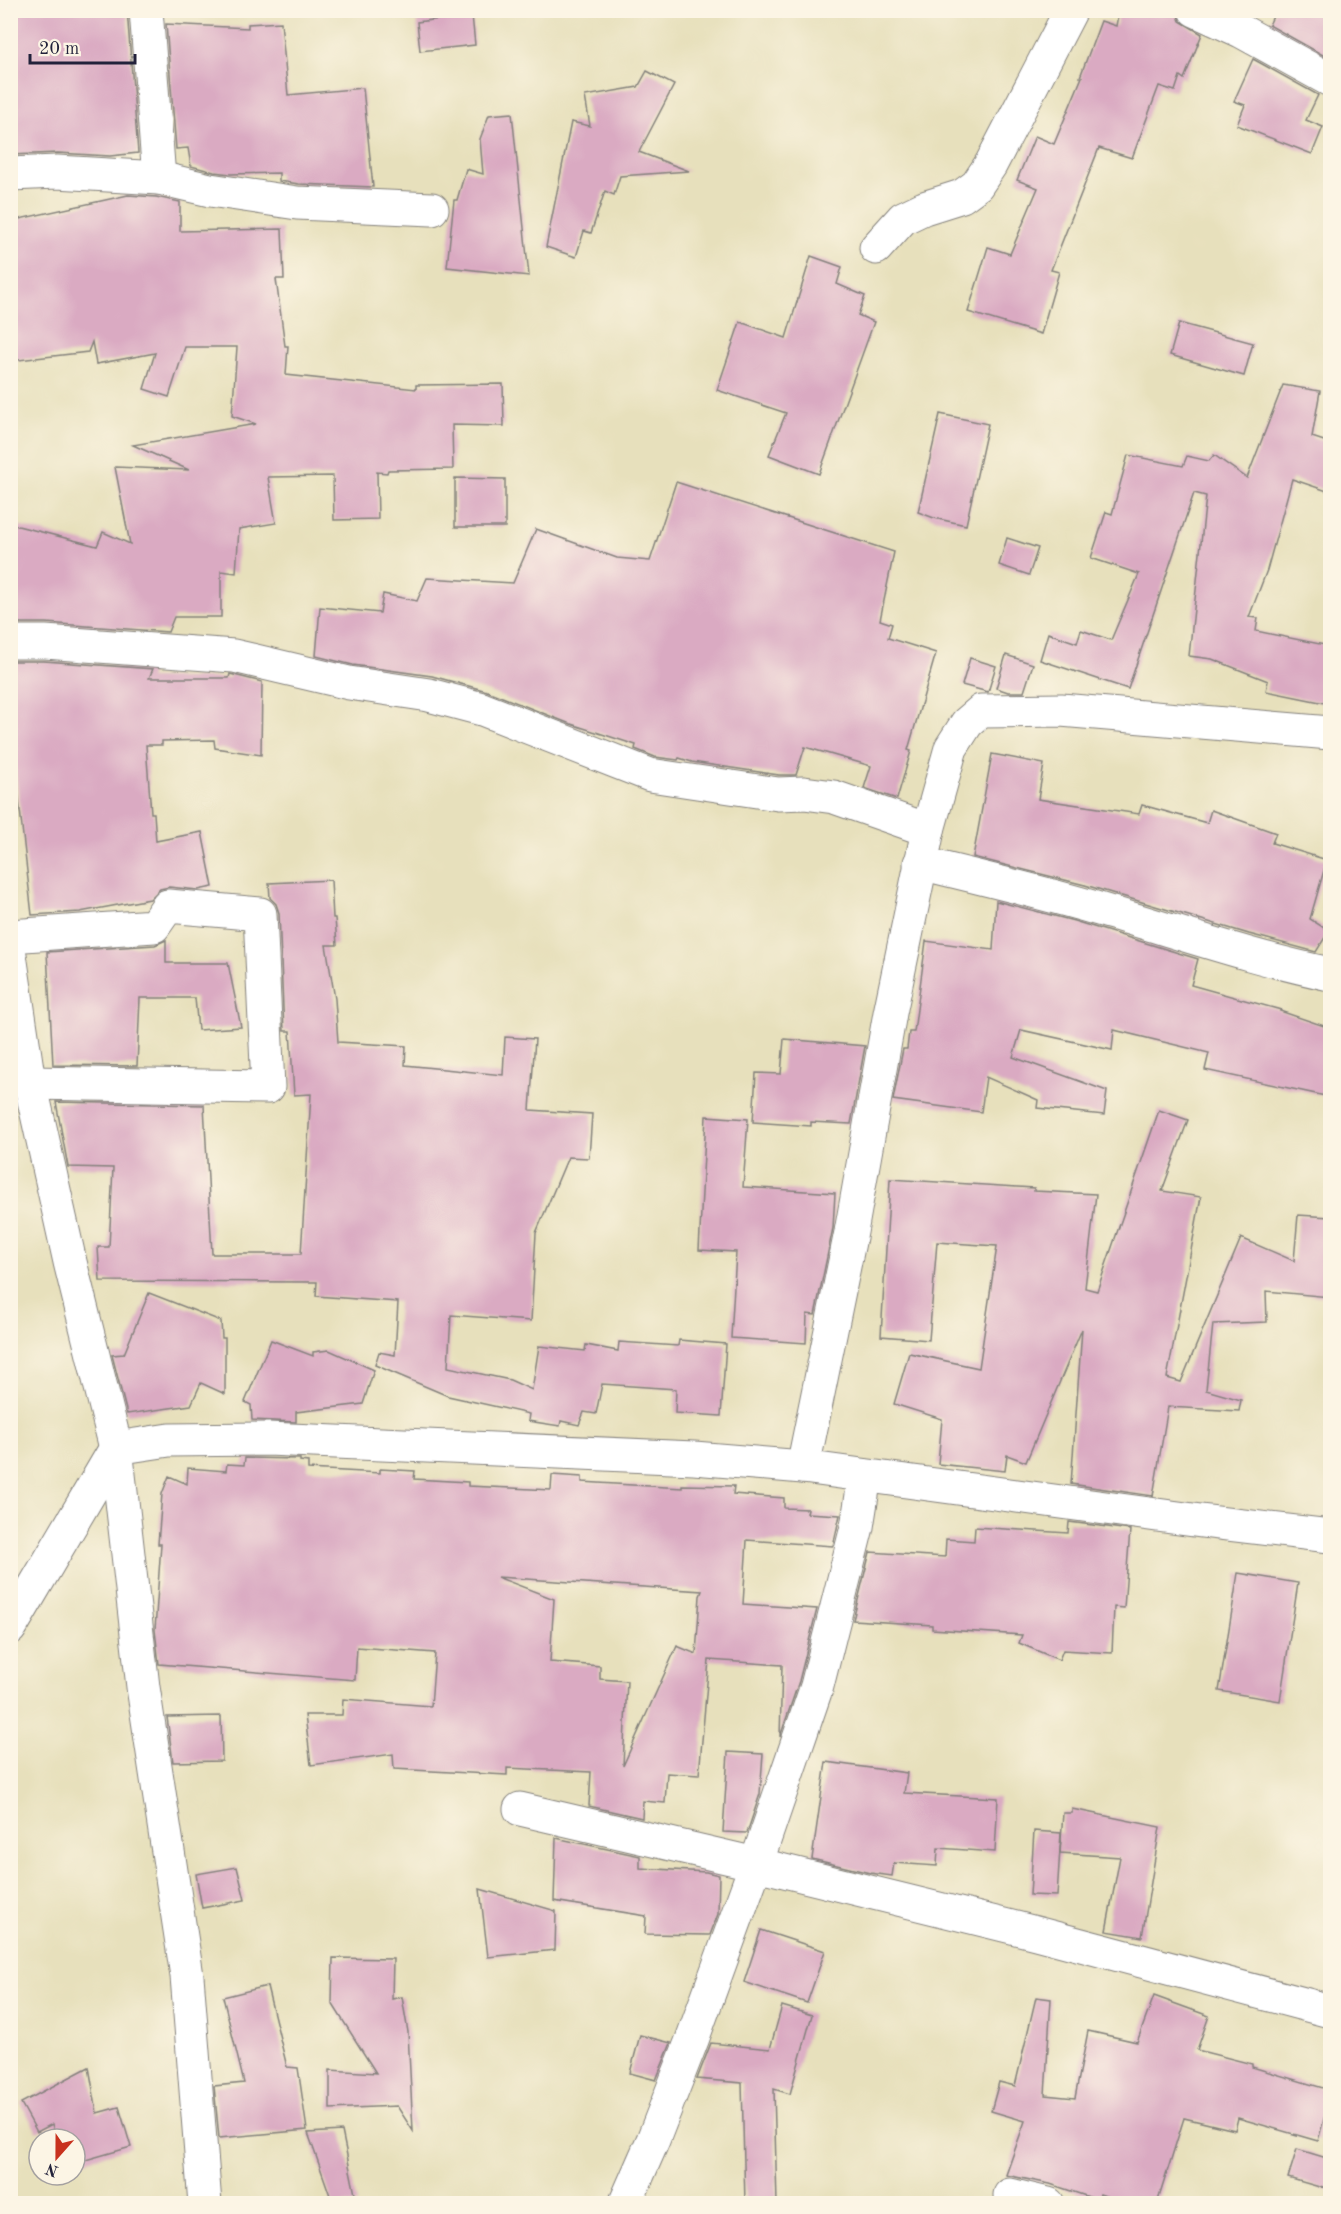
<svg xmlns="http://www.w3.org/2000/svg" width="1341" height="2214" font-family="'Old Standard TT',serif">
  <rect width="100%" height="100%" fill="#fcf5e5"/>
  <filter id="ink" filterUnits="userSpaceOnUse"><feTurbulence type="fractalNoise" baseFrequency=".0167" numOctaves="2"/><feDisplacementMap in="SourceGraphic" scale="12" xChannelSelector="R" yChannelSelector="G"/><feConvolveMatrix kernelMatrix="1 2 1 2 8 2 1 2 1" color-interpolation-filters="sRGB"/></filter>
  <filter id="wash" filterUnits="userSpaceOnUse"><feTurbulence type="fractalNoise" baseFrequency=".008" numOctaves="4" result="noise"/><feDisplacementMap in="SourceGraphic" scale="24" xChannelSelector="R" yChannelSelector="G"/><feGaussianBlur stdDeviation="1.35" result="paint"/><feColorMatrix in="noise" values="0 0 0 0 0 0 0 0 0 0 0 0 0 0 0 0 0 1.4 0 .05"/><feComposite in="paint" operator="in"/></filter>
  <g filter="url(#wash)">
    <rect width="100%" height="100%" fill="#e7e0bc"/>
    <g id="blocks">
      <g fill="#daaac2" fill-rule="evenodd">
        <polygon points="10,10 127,10 138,153 110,156 58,153 10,155"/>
        <polygon points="1119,10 1176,10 1180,21 1202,34 1184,79 1180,76 1175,91 1159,86 1132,158 1099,148 1051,270 1059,272 1041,334 968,312 988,247 1010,254 1038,188 1017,180 1035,136 1054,144 1082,77 1080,77 1101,21 1116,26"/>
        <polygon points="1276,10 1330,10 1330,59 1269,25"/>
        <polygon points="472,15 475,45 420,51 417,22"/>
        <polygon points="281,22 288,95 363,88 373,187 299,184 279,181 279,173 231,174 214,172 191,166 188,148 176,149 166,24 248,28 248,24"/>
        <polygon points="1253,59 1318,95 1306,120 1323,127 1312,154 1237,125 1245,105 1234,101"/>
        <polygon points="647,71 674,85 639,152 689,171 620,176 614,195 605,191 591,233 584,231 576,257 546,247 571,122 590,126 585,96 638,87"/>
        <polygon points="512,113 529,276 447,267 454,200 457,200 466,169 483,174 480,139 489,115"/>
        <polygon points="128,195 156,197 180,202 180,231 282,229 284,279 276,279 285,346 288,346 286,375 416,389 416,385 503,384 504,426 452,425 453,469 388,470 387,473 377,472 378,519 334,520 333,476 268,477 276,523 239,529 236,573 221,571 221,617 174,617 168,632 46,623 10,623 10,524 97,546 103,532 130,544 115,467 189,470 133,445 256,424 232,416 237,347 185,347 169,397 144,389 155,353 96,364 92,342 88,352 10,361 10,221"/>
        <polygon points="811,256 842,267 837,284 865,296 858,315 874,322 819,474 769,455 786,413 717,390 740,322 786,338"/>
        <polygon points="1179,323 1253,343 1244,376 1170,355"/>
        <polygon points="1283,385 1320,391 1312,437 1330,443 1330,492 1292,479 1267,570 1249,617 1258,618 1256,631 1330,646 1330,704 1266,691 1268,681 1212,659 1189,656 1206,496 1194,493 1128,689 1040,660 1048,633 1077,643 1081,630 1111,640 1139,574 1091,558 1106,512 1112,514 1128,455 1183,466 1187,456 1209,461 1214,455 1247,478"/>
        <polygon points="940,414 988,424 966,525 934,518 918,512"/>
        <polygon points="455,478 505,479 505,527 455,527"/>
        <polygon points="676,482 894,552 880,620 892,624 888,638 936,653 908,750 911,751 897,799 864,788 871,766 805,747 796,775 779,775 692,762 679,758 678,760 655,757 635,749 636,745 568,723 487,691 432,676 353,665 316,656 320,607 380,613 383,594 417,601 427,578 513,583 536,529 617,558 650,561"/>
        <polygon points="1007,538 1038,548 1029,575 999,565"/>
        <polygon points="1006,655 1033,664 1024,692 1008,692 996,688"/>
        <polygon points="970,658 996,666 988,692 962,685"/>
        <polygon points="10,661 44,661 153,669 149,678 229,678 230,674 262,682 261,755 215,748 214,740 162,741 162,745 146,745 151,813 154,813 156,841 202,832 213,887 198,890 169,887 160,889 150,899 80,912 32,915 10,722"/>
        <polygon points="992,754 1044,764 1038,799 1139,814 1142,805 1207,823 1211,810 1276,833 1272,843 1327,860 1310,919 1329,931 1316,952 1249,934 1085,885 973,857"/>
        <polygon points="331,880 333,918 335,918 337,945 326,945 335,999 338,1042 406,1046 405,1065 503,1075 505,1037 535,1039 530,1110 592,1114 589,1158 568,1157 536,1233 531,1321 451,1315 448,1367 510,1380 532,1390 539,1346 585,1351 586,1345 618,1351 619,1342 678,1346 679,1340 726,1344 721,1416 675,1413 676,1389 602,1384 596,1414 584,1412 579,1425 561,1421 560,1426 528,1421 529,1414 448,1396 375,1365 379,1352 395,1355 398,1302 316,1296 317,1282 100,1281 98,1247 109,1247 113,1168 68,1167 56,1102 204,1105 212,1254 301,1254 311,1094 294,1095 290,1031 284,1031 279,913 276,904 270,898 269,883"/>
        <polygon points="996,901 1074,921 1198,959 1191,985 1281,1010 1280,1011 1330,1028 1330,1097 1205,1070 1209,1053 1114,1030 1112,1050 1021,1030 1013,1057 1107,1091 1104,1115 1037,1108 1038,1100 986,1077 981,1112 893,1100 903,1049 907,1049 909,1032 914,1032 926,941 993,950"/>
        <polygon points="166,940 166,963 228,963 241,1027 198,1030 195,998 140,998 137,1066 53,1065 47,952 155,945"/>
        <polygon points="784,1039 865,1046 851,1124 811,1122 811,1126 753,1122 756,1073 781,1074"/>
        <polygon points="1159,1110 1188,1120 1162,1191 1201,1197 1167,1378 1181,1382 1241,1238 1294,1261 1298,1215 1330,1217 1330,1297 1266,1291 1267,1322 1213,1324 1206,1390 1241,1400 1239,1411 1168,1407 1153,1496 1071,1484 1082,1329 1026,1462 1007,1455 1005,1471 938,1464 942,1419 894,1404 909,1353 979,1368 997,1246 937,1242 929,1340 881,1336 890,1179 1034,1188 1034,1191 1096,1194 1085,1288 1097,1291"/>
        <polygon points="706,1116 748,1119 743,1187 835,1193 833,1228 815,1315 807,1314 806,1343 731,1338 736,1252 699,1250"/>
        <polygon points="149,1293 221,1321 222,1338 225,1338 225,1394 201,1383 191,1405 127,1414 112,1355 124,1354"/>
        <polygon points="271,1340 313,1356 313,1352 329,1350 374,1370 363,1404 296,1412 296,1422 252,1420 251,1405 245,1402"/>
        <path d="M245 1458 300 1459V1461L308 1462V1469L380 1473V1469L415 1471 414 1479 468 1482V1486L551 1490 552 1475 582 1477V1482L682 1488V1485L734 1486 733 1494 784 1498V1508L808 1509 807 1513 840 1515 833 1546 747 1540 743 1604 817 1609 799 1681 780 1737 782 1665 709 1660 699 1775 667 1773 665 1803 643 1801 642 1818 589 1806 591 1772 507 1768V1775L394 1769 393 1754 311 1765 305 1715H342L343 1699 431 1706 435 1653 357 1647 355 1680 159 1664 155 1630 161 1544H158L162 1494 169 1476 187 1484 188 1468 226 1471 227 1464 244 1465ZM497 1577 702 1591 700 1596 696 1654 677 1646 623 1766 627 1681 600 1679V1666L550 1662 554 1599Z"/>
        <polygon points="1069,1522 1130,1530 1124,1608 1114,1607 1112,1653 1063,1650 1059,1660 1019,1643 1022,1635 932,1629 932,1625 853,1620 870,1552 945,1557 946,1539 974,1541 975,1527 1068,1533"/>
        <polygon points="1238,1573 1298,1583 1280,1701 1219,1691"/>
        <polygon points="221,1716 222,1761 173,1762 167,1717"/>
        <polygon points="728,1752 763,1754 760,1794 747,1833 723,1832"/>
        <polygon points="826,1762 907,1773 904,1793 998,1798 995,1852 938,1848 937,1866 894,1863 892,1876 870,1873 812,1859"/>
        <polygon points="1072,1809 1160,1827 1142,1937 1106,1931 1120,1857 1060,1853 1063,1813 1072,1813"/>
        <polygon points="1034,1831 1061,1833 1057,1896 1030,1895"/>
        <polygon points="556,1838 640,1856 640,1868 706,1872 719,1875 718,1914 710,1935 645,1934 646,1916 554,1901"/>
        <polygon points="237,1867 245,1900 202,1908 196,1874"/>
        <polygon points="480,1889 556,1911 555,1950 488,1957"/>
        <polygon points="761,1930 825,1951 807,2003 744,1982"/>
        <polygon points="333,1958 393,1959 392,1999 402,1997 408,2032 413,2131 397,2106 330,2109 330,2070 376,2073 332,2003"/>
        <polygon points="267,1986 287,2067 298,2068 307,2130 219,2138 214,2086 244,2083 223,1997"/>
        <polygon points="1154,1996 1209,2016 1197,2050 1252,2064 1252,2067 1330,2090 1330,2097 1318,2141 1238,2118 1235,2130 1184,2118 1157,2204 1128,2204 1100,2194 1098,2200 1050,2184 1006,2175 1025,2121 991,2111 999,2082 1015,2086 1036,1997 1051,1999 1045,2095 1075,2098 1088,2031 1137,2042"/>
        <polygon points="782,2006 812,2015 790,2094 774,2089 777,2204 745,2204 742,2083 697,2079 711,2043 770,2049"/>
        <polygon points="640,2035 671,2043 656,2080 630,2073"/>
        <polygon points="89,2067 97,2113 119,2107 131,2147 75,2163 75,2139 56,2139 52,2124 37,2132 21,2103"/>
        <polygon points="342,2131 357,2204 333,2204 308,2133"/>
        <polygon points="1297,2149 1330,2159 1330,2190 1288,2178"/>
      </g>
    </g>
  </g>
  <g filter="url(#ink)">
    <use href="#blocks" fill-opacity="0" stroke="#84817c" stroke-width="1.5"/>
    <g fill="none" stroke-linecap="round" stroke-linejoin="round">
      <defs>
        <g id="minor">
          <polyline points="146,10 159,178"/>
          <polyline points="1195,10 1241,31 1330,80"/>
          <polyline points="10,174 57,172 159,178 210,190 297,203 432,209"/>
          <polyline points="876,248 903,218 924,208 962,196 977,185 991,164 1071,10"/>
          <polyline points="10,642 45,642 234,656 349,683 429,695 482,709 650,775 778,794 804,793 834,797 928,830"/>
          <path d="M920 863C981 878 1042 892 1102 910 1178 932 1253 958 1330 974"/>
          <polyline points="10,936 154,926 168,906 260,914 268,1087 30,1083"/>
          <polyline points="10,955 27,1069 70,1262 116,1448 143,1687 187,1976 205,2204"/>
          <polyline points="803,1467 851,1232 890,1013 928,830 951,748 967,723 981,711 1061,710 1330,733"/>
          <polyline points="10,1628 116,1448 169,1440 268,1439 694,1458 803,1467 1201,1521 1330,1536"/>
          <polyline points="520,1809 756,1864 1036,1933 1330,2011"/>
          <polyline points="1010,2195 1048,2204"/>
          <polyline points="625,2204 653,2140 692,2040 756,1864 817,1686 857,1527 865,1476"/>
        </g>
      </defs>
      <use href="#minor" stroke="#84817c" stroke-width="35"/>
      <use href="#minor" stroke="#fff" stroke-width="33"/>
    </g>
  </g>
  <rect width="1341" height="2214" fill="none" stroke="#fcf5e5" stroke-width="36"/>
  <g transform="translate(57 2157) rotate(201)"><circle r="28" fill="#fcf5e5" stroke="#a5a1a1" stroke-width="1.5"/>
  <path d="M0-4.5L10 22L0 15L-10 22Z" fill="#c8321e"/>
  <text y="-9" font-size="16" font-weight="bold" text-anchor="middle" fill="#22223b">N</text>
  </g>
  <path d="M30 54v9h105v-9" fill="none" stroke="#22223b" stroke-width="3"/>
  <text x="39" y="54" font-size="18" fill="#22223b" stroke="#fcf5e5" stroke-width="4.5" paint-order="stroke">20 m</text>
</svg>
